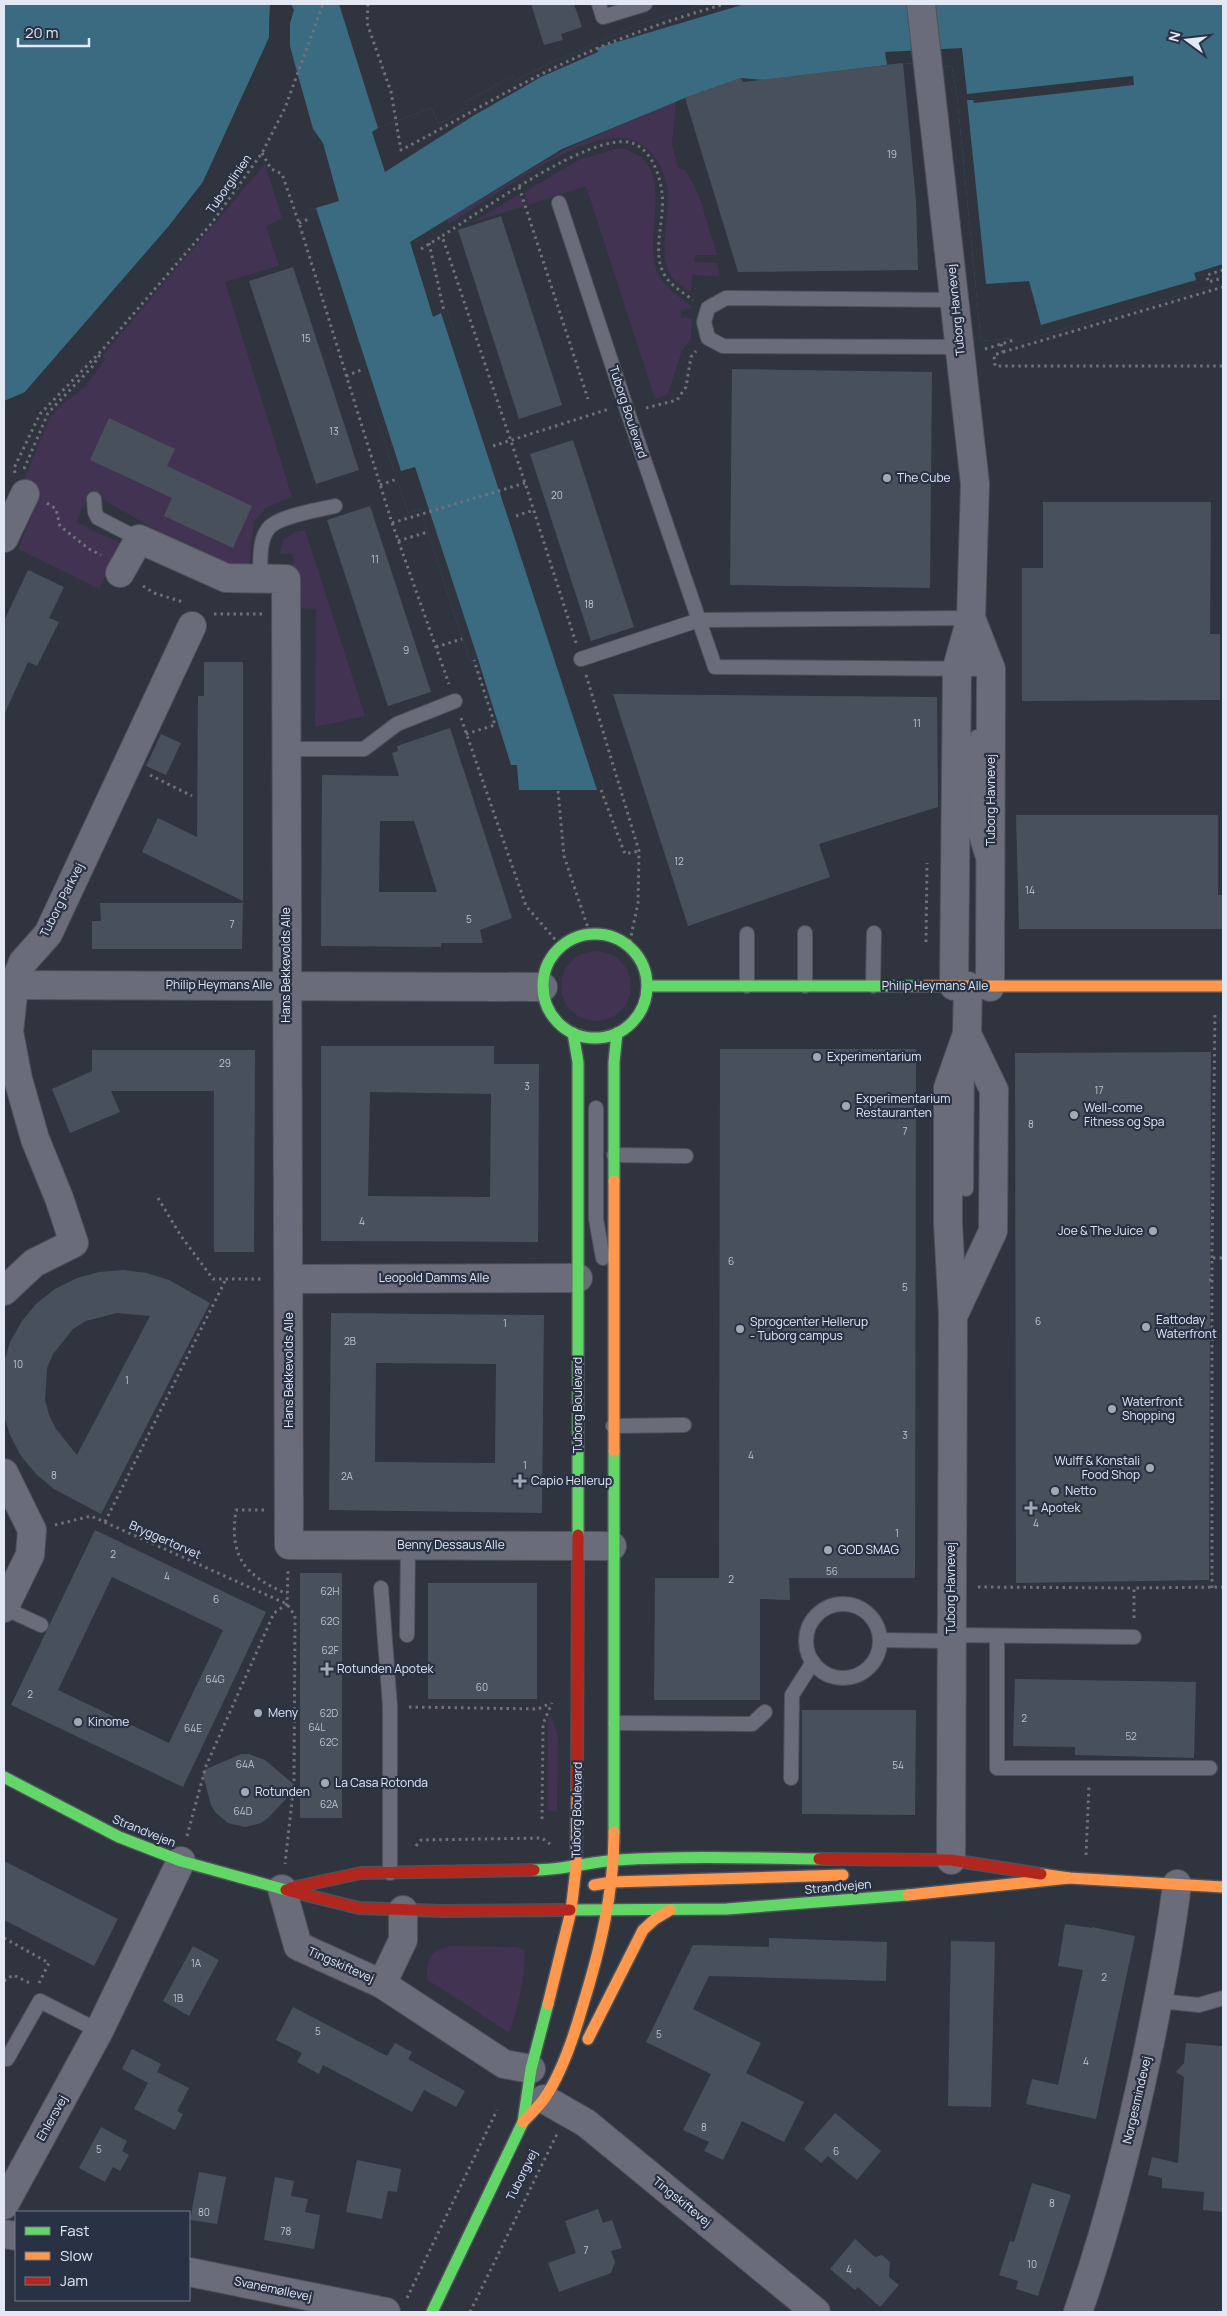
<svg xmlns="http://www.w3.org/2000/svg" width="1227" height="2316" font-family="Manrope,sans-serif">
  <rect width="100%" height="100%" fill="#2f343e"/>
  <g fill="#423353">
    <path d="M676 101 672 144 678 168 685 170 694 185 701 202 717 255H695L694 262 717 263 720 276 692 275 691 292C685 288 678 284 673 278 656 259 670 218 668 193 665 161 643 133 609 138 563 145 490 198 449 224L447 219 564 150Z"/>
    <path d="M619 148C682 160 641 233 657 271 663 287 678 296 691 306V309L681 310V318H692L691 338 681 353 668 394 655 399 586 186 528 205 524 192 579 160Z"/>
    <polygon points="265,164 282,218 266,226 279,266 225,282 292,497 266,508 254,521 249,566 219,566 90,492 76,522 122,544 99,589 18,549 37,503 24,480 49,419 61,405 84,388 105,360 103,355"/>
    <polygon points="520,194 524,206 471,223"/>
    <polygon points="305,530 365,716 315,727 316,609 294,608 293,554 280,554 283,540 295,532"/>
    <circle cx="596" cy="986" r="35"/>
    <polygon points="551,1716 558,1736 557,1812 548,1810 548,1718"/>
    <path d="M449 1946 517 1947 524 1950C527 1964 517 2020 508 2032L428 1980C424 1962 430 1950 449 1946Z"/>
  </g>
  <g fill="#3a6b80">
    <polygon points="4,4 270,4 269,38 203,182 169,226 25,392 4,401"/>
    <polygon points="291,4 339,4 378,128 431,108 439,124 468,107 465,102 513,76 515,81 550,63 639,24 707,4 1223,4 1223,276 1211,279 1212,286 1015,343 1013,338 981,341 957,96 952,67 903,63 764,80 741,78 685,98 562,149 410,242 433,317 447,310 604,790 519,790 517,765 511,765 478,659 470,661 420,509 408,513 309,210 339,201 323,143 313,129 294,61 290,46 290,23 294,10"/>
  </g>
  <g fill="#2f343e">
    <polygon points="270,4 272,4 272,38 205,184 171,228 28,393 25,392 169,226 203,182 269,38"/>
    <polygon points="707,4 745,4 597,48 598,52 541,77 473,116 385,172 372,132 378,128 431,108 439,124 468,107 465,102 513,76 515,81 550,63 639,24"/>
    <polygon points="962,48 967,94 1133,76 1134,85 974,103 973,100 967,100 986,284 1029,281 1041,325 1196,280 1194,273 1223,264 1223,276 1211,279 1212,286 1015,343 1013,338 981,341 957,96 952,67 903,63 887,65 885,52"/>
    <polygon points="316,208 401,471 415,467 478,659 470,661 420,509 408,513 311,218 309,210"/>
    <polygon points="447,310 535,574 604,790 597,790 441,313"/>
  </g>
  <g fill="#48515b" fill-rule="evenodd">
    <polygon points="531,4 574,4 582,27 561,34 563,40 544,45"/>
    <polygon points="903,63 916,201 918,270 738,272 685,98 741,78 743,82"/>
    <polygon points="501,216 562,405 519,419 458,230"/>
    <polygon points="293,267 359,470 316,484 249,281"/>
    <polygon points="732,369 932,372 930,588 730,585"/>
    <polygon points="109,418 175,449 167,466 252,506 233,548 164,516 172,498 90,460"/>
    <polygon points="573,440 634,627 591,641 530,454"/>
    <polygon points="1043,502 1211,502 1210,634 1220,634 1220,700 1022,701 1022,568 1043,568"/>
    <polygon points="370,506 431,692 388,706 327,520"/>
    <polygon points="28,570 64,587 49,618 59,622 37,666 28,662 4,715 4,621"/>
    <polygon points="204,662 243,662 243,901 142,852 158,818 197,837 198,696 204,696"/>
    <polygon points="613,694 937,697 938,807 819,844 830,877 688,926"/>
    <path d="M450 728 512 918 480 930 483 943H441V947L321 946 322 775 399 776 392 753 398 751 397 746ZM380 821H414L437 892H379Z"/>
    <polygon points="161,734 181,743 166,775 146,766"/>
    <polygon points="1016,815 1218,815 1218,895 1222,895 1222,929 1019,929"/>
    <polygon points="100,903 243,903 242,949 92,949 92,921 101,921"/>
    <path d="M321 1046H494V1064H539L538 1242 321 1241ZM370 1092 491 1094 490 1197 368 1196Z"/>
    <polygon points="720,1049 916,1049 915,1578 789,1578 790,1600 760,1599 760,1700 654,1700 655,1578 719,1578"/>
    <polygon points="92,1050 255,1050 254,1252 214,1252 214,1091 111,1091 120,1112 70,1133 52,1089 92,1071"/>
    <polygon points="1211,1052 1209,1580 1016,1583 1015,1053"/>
    <path d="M123 1270 147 1273 169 1280 210 1303 101 1514 54 1489 36 1474 21 1456 10 1435 4 1416V1362L10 1342 22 1321 37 1303 55 1289 77 1278 99 1272ZM117 1313 150 1316 77 1455 56 1429 49 1415 45 1400 47 1368 53 1354 73 1329 86 1321Z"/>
    <path d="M331 1313 544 1315 542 1513 329 1510ZM376 1363 496 1364 495 1463 375 1462Z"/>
    <path d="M95 1530 266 1612 183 1787 11 1705ZM112 1577 223 1630 169 1743 58 1690Z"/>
    <rect x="300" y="1573" width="42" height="245"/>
    <rect x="428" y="1583" width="109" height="116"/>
    <polygon points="1015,1679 1196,1682 1194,1758 1075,1755 1075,1747 1013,1746"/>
    <polygon points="802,1710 916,1710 915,1815 802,1814"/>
    <polygon points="241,1754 249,1754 265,1760 297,1787 268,1818 261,1823 245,1827 228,1823 215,1812 211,1805 202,1771"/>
    <polygon points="4,1861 118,1919 94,1966 4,1920"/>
    <polygon points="1065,1924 1092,1928 1092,1927 1135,1936 1096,2119 1026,2104 1032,2079 1058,2085 1083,1970 1058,1966"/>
    <polygon points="769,1938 887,1942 886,1981 709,1976 693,2009 761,2043 746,2073 804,2102 784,2142 742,2121 723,2160 704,2151 709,2142 683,2130 711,2074 646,2042 693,1945 769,1947"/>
    <polygon points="951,1941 995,1942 991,2107 948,2106"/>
    <polygon points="193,1946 219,1960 189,2016 163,2001"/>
    <polygon points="293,2007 387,2056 395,2043 412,2052 408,2059 465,2091 456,2107 424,2090 412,2112 323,2065 319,2074 297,2062 302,2053 276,2040"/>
    <polygon points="1186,2043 1223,2046 1223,2212 1203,2210 1204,2192 1162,2188 1162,2178 1148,2175 1152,2157 1178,2163 1184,2077 1176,2072 1184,2063"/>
    <polygon points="132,2049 161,2064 157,2072 189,2088 177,2111 183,2114 175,2130 134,2109 148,2083 122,2069"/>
    <polygon points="835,2113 881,2151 857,2180 828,2156 821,2163 804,2149"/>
    <polygon points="101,2127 127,2141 122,2151 129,2155 120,2171 113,2167 105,2182 79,2168"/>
    <polygon points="357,2160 401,2169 397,2192 388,2191 382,2219 346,2212"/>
    <polygon points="199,2172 226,2177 217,2224 190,2220"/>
    <polygon points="275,2177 294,2181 291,2196 308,2199 305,2212 320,2215 314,2249 264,2240"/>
    <polygon points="1032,2183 1071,2195 1038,2296 1016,2289 1018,2281 999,2275 1010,2241 1014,2242"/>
    <polygon points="598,2209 603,2223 612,2220 622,2248 611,2251 615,2262 611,2273 559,2292 548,2263 576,2253 565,2221"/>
    <polygon points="855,2239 875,2257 882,2255 890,2262 889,2277 899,2285 880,2307 858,2287 855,2290 830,2269"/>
  </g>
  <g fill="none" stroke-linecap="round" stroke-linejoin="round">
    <defs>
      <g id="lane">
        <polyline points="599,4 603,17 645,4"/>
        <polyline points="559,203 628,413 715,667 991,669"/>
        <polyline points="955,300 726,298 708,308 704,322 708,338 723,346 960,347"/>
        <polyline points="94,499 95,512 98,518 139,539"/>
        <path d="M260 579C261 563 258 542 268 529 277 516 319 510 335 506"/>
        <polyline points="581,659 699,620 971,618"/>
        <polyline points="977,737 976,835 982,855"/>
        <polyline points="285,749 364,749 397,724 455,701"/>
        <polyline points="805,933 805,986"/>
        <polyline points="747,934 747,986"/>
        <polyline points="873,986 874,933"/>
        <polyline points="596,1108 596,1219 603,1258"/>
        <polyline points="614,1155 686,1156"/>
        <polyline points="966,1189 967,1058"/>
        <polyline points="613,1426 684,1425"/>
        <polyline points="381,1588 390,1706 390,1873"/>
        <circle cx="843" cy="1641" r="37"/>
        <polyline points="4,1608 41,1625"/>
        <polyline points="407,1635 408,1545"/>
        <polyline points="951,1635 1134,1637"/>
        <polyline points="997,1636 997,1768 1210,1768"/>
        <polyline points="880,1640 951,1641"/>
        <polyline points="615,1723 752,1724 765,1712"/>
        <polyline points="791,1778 792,1695 813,1662"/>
        <polyline points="1159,2001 1199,2005 1223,1998"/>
        <polyline points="7,2059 40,2001 99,2031"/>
      </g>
      <g id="street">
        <polyline points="921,4 975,484 971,618 957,668 954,986"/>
        <polyline points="4,538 25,494"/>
        <polyline points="120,573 139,539 226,578 286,579 289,1545 612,1546"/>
        <polyline points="971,618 991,669 990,987"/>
        <polyline points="14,985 543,987"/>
        <polyline points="289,1279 578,1278"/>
        <polyline points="4,1291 34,1263 74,1243 59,1198 35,1139 18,1079 9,1032 14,985 23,962 48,934 192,626"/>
        <polyline points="955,1312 993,1231 994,1090 967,1034"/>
        <polyline points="4,1473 32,1530 30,1555 4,1608"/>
        <polyline points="951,1860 953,1315 948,1223 948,1088 967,1034 968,986"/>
        <polyline points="282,1889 298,1946 382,1984 504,2064 531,2069"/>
        <polyline points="382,1984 403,1940 403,1910"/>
        <polyline points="544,2099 586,2123 816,2312"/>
        <polyline points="4,2205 99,2031 181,1861"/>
        <polyline points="4,2234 16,2236"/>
        <polyline points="189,2272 386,2312"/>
        <path d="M1078 2312C1107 2229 1129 2142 1147 2056 1159 1998 1170 1942 1177 1884"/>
      </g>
      <g id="fast">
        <circle cx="595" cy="986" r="52"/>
        <polyline points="648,986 921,986"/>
        <polyline points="573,1033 578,1062 578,1535"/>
        <polyline points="614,1181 614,1062 617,1033"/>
        <polyline points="614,1451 614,1832"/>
        <polyline points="4,1777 119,1837 181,1861 286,1890"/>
        <path d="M534 1870C563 1870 589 1862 617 1860 684 1856 752 1858 819 1859"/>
        <polyline points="570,1910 727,1909 908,1895"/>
        <polyline points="432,2312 523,2122 531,2069 548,2004"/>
      </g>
      <g id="slow">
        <polyline points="921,986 1223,986"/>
        <polyline points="614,1181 614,1451"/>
        <polyline points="1041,1874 1069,1878 1223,1887"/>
        <polyline points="594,1885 612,1882 843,1875"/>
        <polyline points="908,1895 1069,1878"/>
        <polyline points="548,2004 571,1911 576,1868 577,1790"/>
        <polyline points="588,2039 643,1930 655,1919 670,1910"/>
        <path d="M523 2122C530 2115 538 2107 544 2099 560 2076 574 2036 582 2008 600 1950 614 1893 614 1832"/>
      </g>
      <g id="jam">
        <polyline points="577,1790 578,1535"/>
        <polyline points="819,1859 951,1860 1041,1874"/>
        <polyline points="291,1888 361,1873 534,1870"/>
        <polyline points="286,1890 359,1908 442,1911 570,1910"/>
      </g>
    </defs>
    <use href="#lane" stroke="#4d5259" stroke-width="16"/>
    <use href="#street" stroke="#4d5259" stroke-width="30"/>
    <use href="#fast" stroke="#4d5259" stroke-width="14"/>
    <use href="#slow" stroke="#4d5259" stroke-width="14"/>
    <use href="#jam" stroke="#4d5259" stroke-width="14"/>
    <g stroke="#70717b" stroke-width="3" stroke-dasharray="2.5 4" stroke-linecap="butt">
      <path d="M368 4 367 23 391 92 401 150C444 128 485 103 528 81 591 48 657 23 725 4"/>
      <polyline points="262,153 271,169 282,174 299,223 392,523 449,684"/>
      <polyline points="519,187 588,399"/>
      <polyline points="299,223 311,218"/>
      <polyline points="429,243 444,311"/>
      <polyline points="421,249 442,236"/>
      <polyline points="1223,270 1207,275 1208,282 1223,278"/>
      <polyline points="1001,344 1003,352 994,355 995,366 1223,366"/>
      <polyline points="985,349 1014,340"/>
      <polyline points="1003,352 1223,287"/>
      <polyline points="346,376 361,370"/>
      <polyline points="646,408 677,400 686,387 691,357 696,351"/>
      <polyline points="493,446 609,409"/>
      <polyline points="24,469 48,413 92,367 101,353"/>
      <polyline points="15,473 14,468 40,414 104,348 211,224 262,153 285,108 323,4"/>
      <polyline points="380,485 397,479"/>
      <polyline points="47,503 56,509 60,526 89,549 101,555"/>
      <polyline points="516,516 534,510"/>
      <polyline points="392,523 525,483"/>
      <polyline points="398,541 428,532"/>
      <polyline points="143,586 154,593 183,602"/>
      <polyline points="214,614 262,614"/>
      <path d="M576 643 525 483 442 236C477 214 593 130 632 143 651 149 660 175 662 193 666 220 648 258 669 281 675 288 685 294 693 300"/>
      <polyline points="436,647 462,639"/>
      <polyline points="586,675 639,851 638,903 629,946"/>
      <polyline points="461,718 526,906 561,946"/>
      <polyline points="466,734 495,725 474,660"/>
      <polyline points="150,775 192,796"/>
      <polyline points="601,790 625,854 639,851"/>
      <polyline points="558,791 564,856 590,934"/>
      <polyline points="926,942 927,863"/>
      <polyline points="158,1198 181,1236 213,1279 262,1279"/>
      <polyline points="1212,1258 1215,1011"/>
      <polyline points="1209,1280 1212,1280 1212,1258 1223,1258"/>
      <polyline points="1212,1280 1212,1588"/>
      <path d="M264 1510H236C229 1557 244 1575 287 1594"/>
      <polyline points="105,1522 226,1279"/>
      <polyline points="55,1525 91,1516 287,1604 295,1616 294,1783 285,1864"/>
      <polyline points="978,1587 1134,1588"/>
      <polyline points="1134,1618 1134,1588 1223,1587"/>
      <polyline points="409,1707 538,1709 551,1703"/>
      <polyline points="542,1819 543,1724 552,1703"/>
      <polyline points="187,1836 206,1766 274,1613 287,1604 288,1570"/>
      <polyline points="416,1846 421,1840 542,1838 550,1844"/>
      <polyline points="1086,1855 1089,1786"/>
      <polyline points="4,1938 49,1963 39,1983"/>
      <polyline points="4,1981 13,1975 32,1984"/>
      <polyline points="407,2298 497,2110"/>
      <polyline points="470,2312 557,2134"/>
    </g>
    <use href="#lane" stroke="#6b6c79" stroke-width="14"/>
    <use href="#street" stroke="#6b6c79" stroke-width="28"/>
    <use href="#fast" stroke="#63d668" stroke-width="11"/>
    <use href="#slow" stroke="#ff974d" stroke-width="11"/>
    <use href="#jam" stroke="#b3261e" stroke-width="11"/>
  </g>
  <g fill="#a3a9b4" stroke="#293144" stroke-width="2">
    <circle cx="887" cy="478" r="5"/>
    <circle cx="817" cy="1057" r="5"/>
    <circle cx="846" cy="1106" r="5"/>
    <circle cx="1074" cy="1115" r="5"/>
    <circle cx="1153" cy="1231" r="5"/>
    <circle cx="1146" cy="1327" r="5"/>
    <circle cx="740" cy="1329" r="5"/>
    <circle cx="1112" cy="1409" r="5"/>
    <circle cx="1150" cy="1468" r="5"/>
    <path d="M517.5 1473.5h5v5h5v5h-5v5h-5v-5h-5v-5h5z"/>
    <circle cx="1055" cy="1491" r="5"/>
    <path d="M1028.5 1500.5h5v5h5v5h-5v5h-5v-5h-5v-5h5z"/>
    <circle cx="828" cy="1550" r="5"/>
    <path d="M324.5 1661.5h5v5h5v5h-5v5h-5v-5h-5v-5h5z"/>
    <circle cx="258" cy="1713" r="5"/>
    <circle cx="78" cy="1722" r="5"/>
    <circle cx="325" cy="1783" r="5"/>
    <circle cx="245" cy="1792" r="5"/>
  </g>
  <g text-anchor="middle" stroke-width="4.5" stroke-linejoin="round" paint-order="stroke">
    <g font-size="10" fill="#bcc2ce">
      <text x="892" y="158">19</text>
      <text x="306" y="342">15</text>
      <text x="334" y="435">13</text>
      <text x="557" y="499">20</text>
      <text x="375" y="563">11</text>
      <text x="589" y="608">18</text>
      <text x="406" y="654">9</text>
      <text x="917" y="727">11</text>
      <text x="679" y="865">12</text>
      <text x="1030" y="894">14</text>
      <text x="469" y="923">5</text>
      <text x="232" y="928">7</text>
      <text x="225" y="1067">29</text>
      <text x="527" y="1090">3</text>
      <text x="1099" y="1094">17</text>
      <text x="1031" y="1128">8</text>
      <text x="905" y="1135">7</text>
      <text x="362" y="1225">4</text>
      <text x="731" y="1265">6</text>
      <text x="905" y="1291">5</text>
      <text x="1038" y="1325">6</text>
      <text x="505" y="1327">1</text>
      <text x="350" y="1345">2B</text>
      <text x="18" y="1368">10</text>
      <text x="127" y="1384">1</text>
      <text x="905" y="1439">3</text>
      <text x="751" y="1459">4</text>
      <text x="525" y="1469">1</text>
      <text x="54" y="1479">8</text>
      <text x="347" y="1480">2A</text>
      <text x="1036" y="1527">4</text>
      <text x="897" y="1537">1</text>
      <text x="113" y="1558">2</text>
      <text x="832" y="1575">56</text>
      <text x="167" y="1580">4</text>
      <text x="731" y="1583">2</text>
      <text x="330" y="1595">62H</text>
      <text x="216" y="1603">6</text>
      <text x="330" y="1625">62G</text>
      <text x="330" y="1654">62F</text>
      <text x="215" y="1683">64G</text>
      <text x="482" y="1691">60</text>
      <text x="30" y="1698">2</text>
      <text x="329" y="1717">62D</text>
      <text x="1024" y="1722">2</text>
      <text x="317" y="1731">64L</text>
      <text x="193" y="1732">64E</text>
      <text x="1131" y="1740">52</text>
      <text x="329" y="1746">62C</text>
      <text x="245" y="1768">64A</text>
      <text x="898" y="1769">54</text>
      <text x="329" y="1808">62A</text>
      <text x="243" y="1815">64D</text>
      <text x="196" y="1967">1A</text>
      <text x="1104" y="1981">2</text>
      <text x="178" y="2002">1B</text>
      <text x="318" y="2035">5</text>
      <text x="659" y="2038">5</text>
      <text x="1086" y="2065">4</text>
      <text x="704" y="2131">8</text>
      <text x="99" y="2153">5</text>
      <text x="836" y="2155">6</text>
      <text x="1052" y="2207">8</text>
      <text x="204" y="2216">80</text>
      <text x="286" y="2235">78</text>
      <text x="586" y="2254">7</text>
      <text x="1032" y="2268">10</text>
      <text x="849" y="2273">4</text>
    </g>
    <g font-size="12" fill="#e2e8f4" stroke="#293144">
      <text transform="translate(229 184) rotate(-55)" y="4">Tuborglinien</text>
      <text transform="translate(956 310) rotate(-96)" y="4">Tuborg Havnevej</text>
      <text transform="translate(628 412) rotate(72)" y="4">Tuborg Boulevard</text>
      <text transform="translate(991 800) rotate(-90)" y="4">Tuborg Havnevej</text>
      <text transform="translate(62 900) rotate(-63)" y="4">Tuborg Parkvej</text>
      <text transform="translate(286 965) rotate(-90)" y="4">Hans Bekkevolds Alle</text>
      <text x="219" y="989">Philip Heymans Alle</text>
      <text x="935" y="990">Philip Heymans Alle</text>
      <text x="434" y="1282">Leopold Damms Alle</text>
      <text transform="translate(289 1370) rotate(-90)" y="4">Hans Bekkevolds Alle</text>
      <text transform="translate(578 1405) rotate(-90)" y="4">Tuborg Boulevard</text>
      <text transform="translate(165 1540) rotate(24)" y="4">Bryggertorvet</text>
      <text x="451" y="1549">Benny Dessaus Alle</text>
      <text transform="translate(951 1588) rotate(-90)" y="4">Tuborg Havnevej</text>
      <text transform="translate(577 1810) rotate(-89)" y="4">Tuborg Boulevard</text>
      <text transform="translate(144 1831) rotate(22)" y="4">Strandvejen</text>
      <text transform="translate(838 1887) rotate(-5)" y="4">Strandvejen</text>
      <text transform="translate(341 1965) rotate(24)" y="4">Tingskiftevej</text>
      <text transform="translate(1137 2100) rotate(-77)" y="4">Norgesmindevej</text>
      <text transform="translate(52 2118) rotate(-61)" y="4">Ehlersvej</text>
      <text transform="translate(522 2175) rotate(-64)" y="4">Tuborgvej</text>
      <text transform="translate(682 2202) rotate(39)" y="4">Tingskiftevej</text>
      <text transform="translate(273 2289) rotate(12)" y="4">Svanemøllevej</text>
    </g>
    <g font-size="12" fill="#e2e8f4" stroke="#293144" text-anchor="start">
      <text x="897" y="482">The Cube</text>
      <text x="827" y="1061">Experimentarium</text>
      <text x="856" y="1103">Experimentarium<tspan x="856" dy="14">Restauranten</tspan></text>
      <text x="1084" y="1112">Well-come<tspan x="1084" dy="14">Fitness og Spa</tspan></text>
      <text x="1143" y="1235" text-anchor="end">Joe &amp; The Juice</text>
      <text x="1156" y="1324">Eattoday<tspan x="1156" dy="14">Waterfront</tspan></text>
      <text x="750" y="1326">Sprogcenter Hellerup<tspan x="750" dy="14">- Tuborg campus</tspan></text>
      <text x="1122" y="1406">Waterfront<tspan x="1122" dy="14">Shopping</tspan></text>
      <text x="1140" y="1465" text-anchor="end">Wulff &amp; Konstali<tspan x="1140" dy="14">Food Shop</tspan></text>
      <text x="531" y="1485">Capio Hellerup</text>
      <text x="1065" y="1495">Netto</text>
      <text x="1041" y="1512">Apotek</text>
      <text x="838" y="1554">GOD SMAG</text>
      <text x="337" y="1673">Rotunden Apotek</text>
      <text x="268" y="1717">Meny</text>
      <text x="88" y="1726">Kinome</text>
      <text x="335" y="1787">La Casa Rotonda</text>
      <text x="255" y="1796">Rotunden</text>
    </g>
  </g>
  <rect width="1227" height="2316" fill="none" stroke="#e2e8f4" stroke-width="10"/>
  <rect x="15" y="2211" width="175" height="90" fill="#293144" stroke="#737a8a"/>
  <rect x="25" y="2227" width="25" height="8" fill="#63d668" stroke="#737a8a"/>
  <text x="60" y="2236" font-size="15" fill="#e2e8f4">Fast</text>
  <rect x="25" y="2252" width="25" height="8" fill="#ff974d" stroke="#737a8a"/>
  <text x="60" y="2261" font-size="15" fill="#e2e8f4">Slow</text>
  <rect x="25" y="2277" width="25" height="8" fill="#b3261e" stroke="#737a8a"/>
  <text x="60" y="2286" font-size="15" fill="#e2e8f4">Jam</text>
  <g transform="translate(1187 40) rotate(285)" stroke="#293144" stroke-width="4" paint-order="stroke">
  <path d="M0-4L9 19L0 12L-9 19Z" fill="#e2e8f4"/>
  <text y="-8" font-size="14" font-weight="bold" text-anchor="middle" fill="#e2e8f4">N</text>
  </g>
  <path d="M18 38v8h71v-8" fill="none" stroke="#e2e8f4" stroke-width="2.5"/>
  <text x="25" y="38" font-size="15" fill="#e2e8f4" stroke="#293144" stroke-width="4" paint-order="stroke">20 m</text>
</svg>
